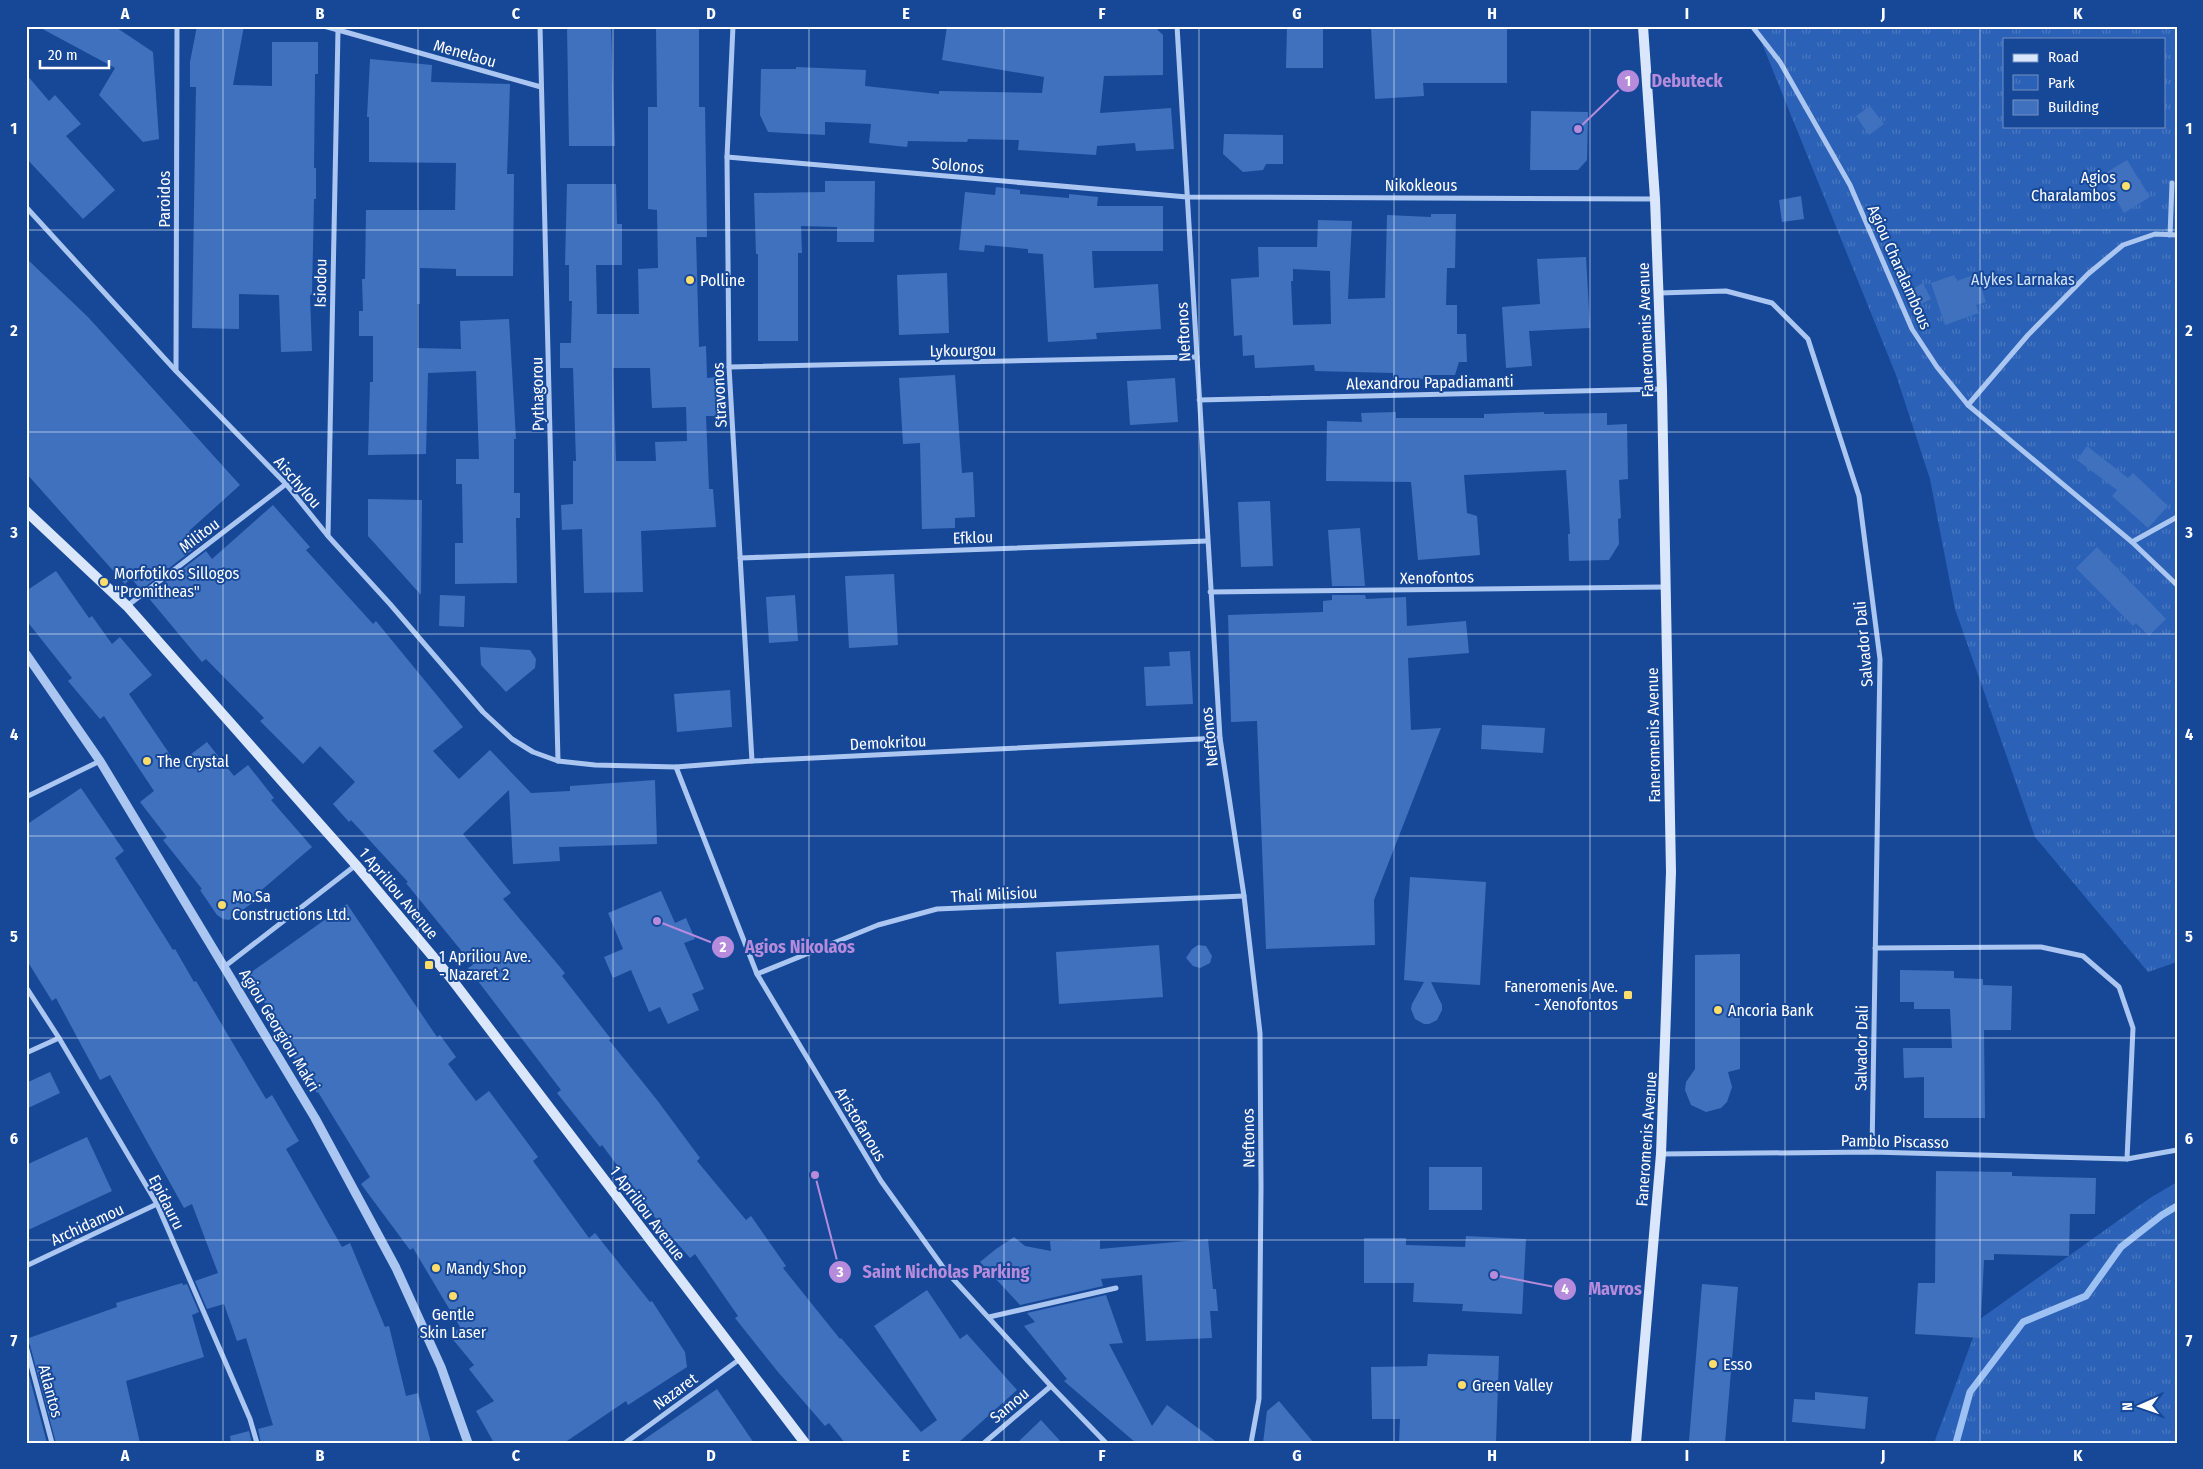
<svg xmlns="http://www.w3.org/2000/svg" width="2203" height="1469" font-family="'Fira Sans Condensed',sans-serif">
  <defs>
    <pattern id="park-tufts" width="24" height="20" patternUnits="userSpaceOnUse" patternTransform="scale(1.25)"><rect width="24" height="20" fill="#2b61b6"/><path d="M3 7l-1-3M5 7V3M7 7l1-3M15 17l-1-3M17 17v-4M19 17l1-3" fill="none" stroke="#4b79c1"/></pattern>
  </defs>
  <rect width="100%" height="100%" fill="#174898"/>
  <g fill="url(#park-tufts)" fill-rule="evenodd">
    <path d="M1755 26H2177V962L2148 972 2035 837 1955 609 1930 479 1896 375ZM2004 39H2164V126H2004Z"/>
    <polygon points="2177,1182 2177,1443 1934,1443 1980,1319 2150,1198"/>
  </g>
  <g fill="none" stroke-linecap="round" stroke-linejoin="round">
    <polyline stroke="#9ec1f4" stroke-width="7" points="1956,1443 1970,1392 2023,1322 2086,1296 2121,1247 2162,1215 2177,1206"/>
  </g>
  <g fill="#4071bf" fill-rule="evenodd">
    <polygon points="37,26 114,26 153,52 159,139 143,142 99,95 115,68"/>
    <polygon points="197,26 244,26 233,85 272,86 272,42 318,42 318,74 315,74 314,168 316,168 316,199 314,199 312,295 310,295 312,351 281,352 279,295 239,294 239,329 192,328 196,87 190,87 190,62"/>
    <polygon points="567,26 611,26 615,146 569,146"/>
    <path d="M656 26H699V107H705L707 237H696L699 347 706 346 707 378 716 377 717 416H706L709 489H713L716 527 641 531 643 592 584 593 582 529 562 530 561 505 573 504V461H576L573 368H560V343H571L572 301H569V265H565L567 184H616L617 224H622V265H596L597 314H639L638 269 658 268 657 210 648 209V107H657ZM613 368H650L652 408 686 407 687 441 655 442 656 461H616Z"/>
    <polygon points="947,26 1154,26 1163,35 1163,75 1104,76 1100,113 1171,108 1174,149 1136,151 1135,143 1097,146 1096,155 1018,150 1019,140 968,139 967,142 908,141 907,147 869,143 871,124 825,122 825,135 768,132 760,115 761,69 796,69 796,67 866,70 865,86 939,94 939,91 1042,93 1044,77 942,60"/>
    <polygon points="1287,26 1323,26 1323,68 1286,68"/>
    <polygon points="1395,26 1507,26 1507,83 1423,83 1424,96 1375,99 1371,28"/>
    <polygon points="370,59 432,65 431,82 510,84 507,174 514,174 513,276 456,276 456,269 420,268 420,304 417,304 417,348 461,349 460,321 509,319 516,439 514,439 514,493 520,493 520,518 516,518 517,583 455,584 455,543 463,543 462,484 456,484 456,459 479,459 476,371 428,373 426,454 368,455 370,382 373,382 373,336 359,336 359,311 363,311 362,279 365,279 366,210 455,210 456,163 369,162 369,117 367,117"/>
    <polygon points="26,74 49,101 55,95 81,124 66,136 115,190 83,219 26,158"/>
    <polygon points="1870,106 1884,124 1869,135 1856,116"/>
    <polygon points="1531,111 1588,112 1587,160 1578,170 1530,170"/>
    <polygon points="1224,134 1283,135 1283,164 1266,164 1263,170 1243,172 1223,154"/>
    <polygon points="2127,160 2150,197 2124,213 2102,175"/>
    <polygon points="825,181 875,181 874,242 837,242 837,227 801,226 802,253 798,253 798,341 758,341 758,254 756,254 754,193 825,192"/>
    <polygon points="996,187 1020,190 1020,194 1069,198 1069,194 1098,197 1097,206 1163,206 1163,251 1092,251 1094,288 1158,284 1161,329 1096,333 1097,339 1048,342 1043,254 1028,253 1028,249 985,245 984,252 959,250 965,192 995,195"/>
    <polygon points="1801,196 1804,219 1782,222 1779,200"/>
    <path d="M1431 214H1456L1455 268H1447L1446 305H1457V334H1466L1467 362H1459L1455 375H1426V379L1393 380V373L1315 371 1314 365 1255 368 1254 355 1243 356 1242 335 1234 336 1231 279 1259 277 1258 247H1317L1318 220 1352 221 1348 299 1385 298 1387 215 1431 217ZM1293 269 1330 271 1331 324 1293 325 1291 281H1293Z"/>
    <polygon points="1586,257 1590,328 1529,331 1532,366 1506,368 1502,307 1540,304 1537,259"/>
    <polygon points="26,258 88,317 240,485 189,531 200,544 141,590 131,578 125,584 26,473"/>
    <polygon points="947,273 949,333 899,335 897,275"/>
    <polygon points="1976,274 1986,302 1976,305 1979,313 1945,325 1931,283 1954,275 1957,281"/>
    <polygon points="1923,283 1931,299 1912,309 1904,294"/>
    <polygon points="955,375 962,473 973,472 975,517 955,518 955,528 922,529 920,443 903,444 899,378"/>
    <polygon points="1175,378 1178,422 1130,425 1127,381"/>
    <polygon points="1396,412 1396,418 1484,418 1484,414 1544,412 1544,414 1607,413 1607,425 1627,424 1628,479 1619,480 1621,518 1618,519 1619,544 1609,560 1569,561 1568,534 1570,534 1566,470 1464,475 1467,513 1477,516 1480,555 1418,560 1411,482 1326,481 1327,421 1362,422 1361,413"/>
    <polygon points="2087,446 2128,478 2133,473 2168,506 2148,528 2112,496 2117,490 2077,460"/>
    <polygon points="368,499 422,500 421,595 368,536"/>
    <polygon points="1270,501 1273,566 1241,567 1238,502"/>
    <polygon points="273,505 310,547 306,550 373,624 376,621 463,727 433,751 459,779 490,750 531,793 570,791 570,786 655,780 657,844 559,847 560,861 513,864 509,790 463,834 511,893 503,899 565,973 562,976 611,1039 609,1040 657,1100 700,1158 697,1161 746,1220 751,1216 786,1266 783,1268 840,1339 841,1338 921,1432 937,1420 874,1326 927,1290 960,1339 967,1334 1017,1390 958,1443 845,1443 829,1423 825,1426 778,1372 735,1318 738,1316 695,1254 690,1258 652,1214 653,1213 602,1145 600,1147 557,1093 561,1090 468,968 473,965 406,883 408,882 351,820 349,822 333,804 355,782 320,746 303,764 260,721 264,718 206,659 202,662 147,596 206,551 212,559"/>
    <polygon points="1360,528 1365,586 1332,586 1328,530"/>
    <polygon points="2097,547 2166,619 2149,636 2136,623 2133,626 2076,568"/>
    <polygon points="56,571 89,618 92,616 112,644 120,637 152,675 129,694 177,765 207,742 234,776 248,765 274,798 271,800 312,847 250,900 252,903 229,920 223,919 217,915 200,890 202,889 163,840 167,837 140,802 154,791 104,716 100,719 68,681 72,678 26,620 26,591"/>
    <polygon points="894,574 898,645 849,648 845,576"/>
    <polygon points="440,595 465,596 464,627 439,626"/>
    <polygon points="795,595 798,641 769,643 766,597"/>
    <polygon points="1332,595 1365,595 1366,599 1406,597 1407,626 1466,621 1469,653 1408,658 1411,730 1441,728 1374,900 1375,945 1266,949 1257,721 1231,722 1228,615 1323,612 1323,601 1332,600"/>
    <polygon points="480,647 530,650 536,659 535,668 506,692 481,665"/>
    <polygon points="1190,651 1193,704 1146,706 1144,667 1170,666 1169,652"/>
    <polygon points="730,690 732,727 677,732 674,694"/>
    <polygon points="1482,725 1545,728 1543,753 1481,749"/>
    <polygon points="81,788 124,851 115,858 173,950 175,949 194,982 196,981 266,1099 272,1095 299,1141 286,1149 342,1247 350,1243 385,1327 389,1326 406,1396 418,1393 431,1443 261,1443 258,1429 273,1425 246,1338 237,1341 224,1304 207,1309 195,1281 218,1273 192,1204 184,1208 110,1075 100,1080 56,998 52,1001 26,959 26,825"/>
    <polygon points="1410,877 1486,882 1480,985 1431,982 1442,1005 1442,1010 1437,1020 1429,1024 1424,1024 1415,1019 1411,1009 1412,1004 1424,982 1404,980"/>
    <polygon points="661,891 675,923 686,918 695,939 684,943 704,989 692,994 699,1010 668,1024 660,1007 649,1012 631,970 613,978 604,957 623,949 608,913"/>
    <polygon points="347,904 437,1037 440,1035 456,1057 448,1064 476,1101 489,1091 538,1157 533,1161 589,1238 595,1233 650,1302 652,1301 685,1352 687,1367 628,1405 626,1401 564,1443 494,1443 476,1411 494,1401 469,1369 474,1365 450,1336 460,1327 413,1248 410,1250 361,1184 370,1177 318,1092 317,1093 287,1047 293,1043 246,976"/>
    <polygon points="1159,945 1163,997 1059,1004 1056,952"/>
    <polygon points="1198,945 1206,946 1212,956 1210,963 1200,968 1193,966 1186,958 1192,949"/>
    <polygon points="1740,954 1740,1069 1728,1072 1732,1087 1727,1102 1721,1108 1706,1112 1691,1105 1685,1090 1686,1082 1695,1069 1695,955"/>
    <polygon points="1900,970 1954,971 1954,978 1983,979 1983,985 2012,986 2011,1030 1984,1030 1985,1118 1924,1118 1924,1077 1904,1078 1903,1048 1952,1048 1950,1009 1914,1009 1914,1002 1900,1002"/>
    <polygon points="50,1072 60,1093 26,1109 26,1083"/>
    <polygon points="87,1137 112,1191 26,1231 26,1165"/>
    <rect x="1429" y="1167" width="53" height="43"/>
    <polygon points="1936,1171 2012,1172 2012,1176 2096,1178 2095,1214 2070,1214 2069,1256 1994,1254 1994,1260 1984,1260 1980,1338 1915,1334 1918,1283 1935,1283"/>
    <polygon points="1466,1236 1526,1239 1522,1314 1462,1311 1463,1304 1413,1302 1414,1283 1364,1283 1364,1238 1406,1238 1406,1245 1465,1247"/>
    <polygon points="1014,1237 1025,1246 1051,1251 1050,1241 1100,1240 1100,1249 1208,1239 1213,1289 1216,1289 1218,1311 1210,1311 1212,1338 1146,1341 1142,1275 1101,1279 1103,1286 1020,1305 980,1262 996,1249"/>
    <polygon points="182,1283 183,1285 187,1284 199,1312 192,1315 204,1357 126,1381 140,1443 56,1443 30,1345 26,1342 26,1339 117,1307 116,1303"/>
    <polygon points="1702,1284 1738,1287 1725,1443 1689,1441"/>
    <polygon points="1106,1295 1123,1343 1109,1344 1152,1426 1167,1405 1218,1443 1136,1443 1064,1381 1067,1379 1024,1326 1035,1322 1027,1313"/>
    <polygon points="1428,1354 1499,1356 1496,1443 1399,1443 1400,1419 1372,1419 1371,1367 1427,1366"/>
    <polygon points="26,1364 47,1443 26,1443"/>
    <polygon points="717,1389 754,1443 639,1443"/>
    <polygon points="1815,1392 1868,1397 1865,1429 1792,1422 1794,1399 1815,1400"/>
    <polygon points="1279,1401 1314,1443 1263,1443 1267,1411"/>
    <polygon points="1041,1420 1062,1443 1017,1443"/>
    <polygon points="249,1431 252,1443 231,1443 230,1436"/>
  </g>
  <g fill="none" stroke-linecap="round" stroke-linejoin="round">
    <g stroke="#abc7f1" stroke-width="5">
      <polyline points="324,26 541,87"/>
      <polyline points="540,26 558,761"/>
      <polyline points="733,26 727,157 729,367 752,761"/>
      <polyline points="1177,26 1220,738 1244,896 1260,1033 1261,1187 1259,1399 1251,1443"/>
      <polyline points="1752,26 1780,62 1850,185 1912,329 1937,367 1968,405 2132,542 2177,585"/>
      <polyline points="727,157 1187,197 1655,199"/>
      <polyline points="26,207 176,371 286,484 328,536 390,604 483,712 512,739 533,752 558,761 595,765 676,767 752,761 1220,738"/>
      <polyline points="2170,235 2172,183"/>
      <polyline points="1659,293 1726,291 1772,303 1808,339 1859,496 1880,659 1872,1152"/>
      <polyline points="729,367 1197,357"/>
      <polyline points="176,371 177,26"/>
      <polyline points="1199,400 1662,389"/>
      <polyline points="1968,405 2028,335 2088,274 2123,245 2155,234 2177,235"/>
      <polyline points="328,536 338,30"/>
      <polyline points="2132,542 2177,517"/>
      <polyline points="740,558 1207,541"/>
      <polyline points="1210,592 1665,587"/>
      <polyline points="127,606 286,484"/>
      <polyline points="676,767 757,974 881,1181 945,1270 1051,1386 1106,1443"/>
      <polyline points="26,797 100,761"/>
      <polyline points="1875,948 2041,947 2083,956 2119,987 2133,1028 2127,1159"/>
      <polyline points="224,967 356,865"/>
      <polyline points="757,974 878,925 937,909 1244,896"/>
      <polyline points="26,987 59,1038 157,1204 250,1419 257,1443"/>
      <polyline points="26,1053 59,1038"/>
      <polyline points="1661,1154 1872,1152 2127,1159 2177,1150"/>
      <polyline points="26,1266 157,1204"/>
      <polyline points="989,1317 1116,1288"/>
      <polyline points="26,1346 52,1443"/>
      <polyline points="625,1443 740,1359"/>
      <polyline points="984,1443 1051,1386"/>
    </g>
    <polyline stroke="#abc7f1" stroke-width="9" points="26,654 100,761 315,1118 396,1268 441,1367 468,1443"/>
    <g stroke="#d9e6fc" stroke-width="10">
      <polyline points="26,511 127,606 356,865 450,977 805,1443"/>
      <polyline points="1636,1443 1661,1154 1671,872 1662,389 1655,199 1643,26"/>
    </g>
  </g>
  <path fill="none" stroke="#fff" stroke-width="1" stroke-opacity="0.55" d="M223 26V1443M418 26V1443M613 26V1443M809 26V1443M1004 26V1443M1199 26V1443M1394 26V1443M1590 26V1443M1785 26V1443M1980 26V1443M26 230H2177M26 432H2177M26 634H2177M26 836H2177M26 1038H2177M26 1240H2177"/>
  <g fill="#ffdd6b" stroke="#174898" stroke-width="2">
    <circle cx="2126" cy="186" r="5"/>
    <circle cx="690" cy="280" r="5"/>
    <circle cx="104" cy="582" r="5"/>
    <circle cx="147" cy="761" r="5"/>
    <circle cx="222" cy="905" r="5"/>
    <rect x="424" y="960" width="10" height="10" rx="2.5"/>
    <rect x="1623" y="990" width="10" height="10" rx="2.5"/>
    <circle cx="1718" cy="1010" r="5"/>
    <circle cx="436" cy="1268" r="5"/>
    <circle cx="453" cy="1296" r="5"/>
    <circle cx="1713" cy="1364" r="5"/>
    <circle cx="1462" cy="1385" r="5"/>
  </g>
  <g text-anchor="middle" stroke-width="4" stroke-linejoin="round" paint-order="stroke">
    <g font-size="16" fill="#fff" stroke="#174898">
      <text transform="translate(465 53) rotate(16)" y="6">Menelaou</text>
      <text transform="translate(958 165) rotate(5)" y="6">Solonos</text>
      <text x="1421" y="191">Nikokleous</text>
      <text transform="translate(164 199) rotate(-90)" y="6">Paroidos</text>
      <text transform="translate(1900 267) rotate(66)" y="6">Agiou Charalambous</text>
      <text transform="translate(320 283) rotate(-89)" y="6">Isiodou</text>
      <text transform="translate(1645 330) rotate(-92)" y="6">Faneromenis Avenue</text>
      <text transform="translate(1183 332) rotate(-93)" y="6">Neftonos</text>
      <text transform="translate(963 350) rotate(-1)" y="6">Lykourgou</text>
      <text transform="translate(1430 382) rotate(-1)" y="6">Alexandrou Papadiamanti</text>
      <text transform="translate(537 394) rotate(-91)" y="6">Pythagorou</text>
      <text transform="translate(719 395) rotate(-93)" y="6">Stravonos</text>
      <text transform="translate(298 482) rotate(49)" y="6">Aischylou</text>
      <text transform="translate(199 535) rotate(-37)" y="6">Militou</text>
      <text transform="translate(973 537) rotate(-2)" y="6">Efklou</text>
      <text transform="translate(1437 577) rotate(-1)" y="6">Xenofontos</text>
      <text transform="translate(1863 644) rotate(-95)" y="6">Salvador Dali</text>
      <text transform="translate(1653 735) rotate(-91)" y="6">Faneromenis Avenue</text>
      <text transform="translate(1209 737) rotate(-96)" y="6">Neftonos</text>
      <text transform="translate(888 742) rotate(-3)" y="6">Demokritou</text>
      <text transform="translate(399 893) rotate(50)" y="6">1 Apriliou Avenue</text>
      <text transform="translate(994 894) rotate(-3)" y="6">Thali Milisiou</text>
      <text transform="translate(280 1030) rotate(59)" y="6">Agiou Georgiou Makri</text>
      <text transform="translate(1861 1048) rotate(-89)" y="6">Salvador Dali</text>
      <text transform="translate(861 1124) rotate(59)" y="6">Aristofanous</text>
      <text transform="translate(1248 1138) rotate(-91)" y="6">Neftonos</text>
      <text transform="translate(1646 1139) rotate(-86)" y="6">Faneromenis Avenue</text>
      <text transform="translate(1895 1141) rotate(1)" y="6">Pamblo Piscasso</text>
      <text transform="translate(167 1202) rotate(63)" y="6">Epidauru</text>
      <text transform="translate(648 1213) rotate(53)" y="6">1 Apriliou Avenue</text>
      <text transform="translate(87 1224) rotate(-25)" y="6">Archidamou</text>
      <text transform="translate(51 1391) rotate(75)" y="6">Atlantos</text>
      <text transform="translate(675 1391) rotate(-36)" y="6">Nazaret</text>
      <text transform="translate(1009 1405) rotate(-40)" y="6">Samou</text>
    </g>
    <g font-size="16" fill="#fff" stroke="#174898" text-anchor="start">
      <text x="2116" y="183" text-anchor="end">Agios<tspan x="2116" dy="18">Charalambos</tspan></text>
      <text x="700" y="286">Polline</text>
      <text x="114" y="579">Morfotikos Sillogos<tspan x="114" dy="18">"Promitheas"</tspan></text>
      <text x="157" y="767">The Crystal</text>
      <text x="232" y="902">Mo.Sa<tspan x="232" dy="18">Constructions Ltd.</tspan></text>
      <text x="439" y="962">1 Apriliou Ave.<tspan x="439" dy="18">- Nazaret 2</tspan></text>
      <text x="1618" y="992" text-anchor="end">Faneromenis Ave.<tspan x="1618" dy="18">- Xenofontos</tspan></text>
      <text x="1728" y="1016">Ancoria Bank</text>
      <text x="446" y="1274">Mandy Shop</text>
      <text x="453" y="1320" text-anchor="middle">Gentle<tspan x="453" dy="18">Skin Laser</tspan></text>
      <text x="1723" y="1370">Esso</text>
      <text x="1472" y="1391">Green Valley</text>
    </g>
    <g font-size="16" fill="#d2e3fc" stroke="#174898">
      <text x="2023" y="285">Alykes Larnakas</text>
    </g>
  </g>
  <path fill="none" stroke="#b68bdc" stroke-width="2" d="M1578 129L1628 81M657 921L723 947M815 1175L840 1272M1494 1275L1565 1289"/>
  <g fill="#b68bdc" stroke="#174898" stroke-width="2">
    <circle cx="1578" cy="129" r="5"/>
    <circle cx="657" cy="921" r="5"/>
    <circle cx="815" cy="1175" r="5"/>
    <circle cx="1494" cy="1275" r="5"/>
    <circle cx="1628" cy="81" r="12"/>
    <circle cx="723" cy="947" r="12"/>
    <circle cx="840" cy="1272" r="12"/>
    <circle cx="1565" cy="1289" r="12"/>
  </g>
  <g font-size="15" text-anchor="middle" font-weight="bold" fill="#fff">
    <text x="1628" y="86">1</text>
    <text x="723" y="952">2</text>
    <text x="840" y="1277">3</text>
    <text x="1565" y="1294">4</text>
  </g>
  <g font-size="18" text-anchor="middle" font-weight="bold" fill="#b68bdc" stroke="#174898" stroke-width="4" stroke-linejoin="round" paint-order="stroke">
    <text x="1687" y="87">Debuteck</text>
    <text x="800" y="953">Agios Nikolaos</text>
    <text x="946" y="1278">Saint Nicholas Parking</text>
    <text x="1615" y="1295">Mavros</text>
  </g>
  <rect width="2203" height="1469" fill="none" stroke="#174898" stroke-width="55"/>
  <rect x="2003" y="38" width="162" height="90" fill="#174898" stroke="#7491c1"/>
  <rect x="2013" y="54" width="25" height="8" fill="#d9e6fc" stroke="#7491c1"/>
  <text x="2048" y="62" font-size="15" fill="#ffffff">Road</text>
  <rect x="2013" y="75" width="25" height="15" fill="url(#park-tufts)" stroke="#7491c1"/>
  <text x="2048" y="88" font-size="15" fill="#ffffff">Park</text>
  <rect x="2013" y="100" width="25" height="15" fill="#4071bf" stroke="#7491c1"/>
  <text x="2048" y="112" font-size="15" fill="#ffffff">Building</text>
  <g transform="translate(2140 1406) rotate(268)" stroke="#174898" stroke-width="4" paint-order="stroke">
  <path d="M0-4L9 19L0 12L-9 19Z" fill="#ffffff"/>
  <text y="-8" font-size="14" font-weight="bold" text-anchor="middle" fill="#ffffff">N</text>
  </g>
  <path d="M40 60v8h69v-8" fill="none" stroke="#ffffff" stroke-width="2.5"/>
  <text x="48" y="60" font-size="15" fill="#ffffff" stroke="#174898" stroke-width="4" paint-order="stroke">20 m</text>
  <rect x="28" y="28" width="2148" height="1414" fill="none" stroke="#fff" stroke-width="2"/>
  <g font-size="16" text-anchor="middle" font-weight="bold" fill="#fff">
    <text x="125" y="19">A</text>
    <text x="320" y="19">B</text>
    <text x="516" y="19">C</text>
    <text x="711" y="19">D</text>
    <text x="906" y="19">E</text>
    <text x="1102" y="19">F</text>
    <text x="1297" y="19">G</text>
    <text x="1492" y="19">H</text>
    <text x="1687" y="19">I</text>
    <text x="1883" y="19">J</text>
    <text x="2078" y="19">K</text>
    <text x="14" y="134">1</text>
    <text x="2189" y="134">1</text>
    <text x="14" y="336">2</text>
    <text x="2189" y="336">2</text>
    <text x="14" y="538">3</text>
    <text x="2189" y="538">3</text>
    <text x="14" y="740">4</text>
    <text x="2189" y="740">4</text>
    <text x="14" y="942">5</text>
    <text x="2189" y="942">5</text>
    <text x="14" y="1144">6</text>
    <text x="2189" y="1144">6</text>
    <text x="14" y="1346">7</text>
    <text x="2189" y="1346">7</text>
    <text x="125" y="1461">A</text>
    <text x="320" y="1461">B</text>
    <text x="516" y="1461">C</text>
    <text x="711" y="1461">D</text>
    <text x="906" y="1461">E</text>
    <text x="1102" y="1461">F</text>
    <text x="1297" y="1461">G</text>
    <text x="1492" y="1461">H</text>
    <text x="1687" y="1461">I</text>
    <text x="1883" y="1461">J</text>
    <text x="2078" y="1461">K</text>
  </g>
</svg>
